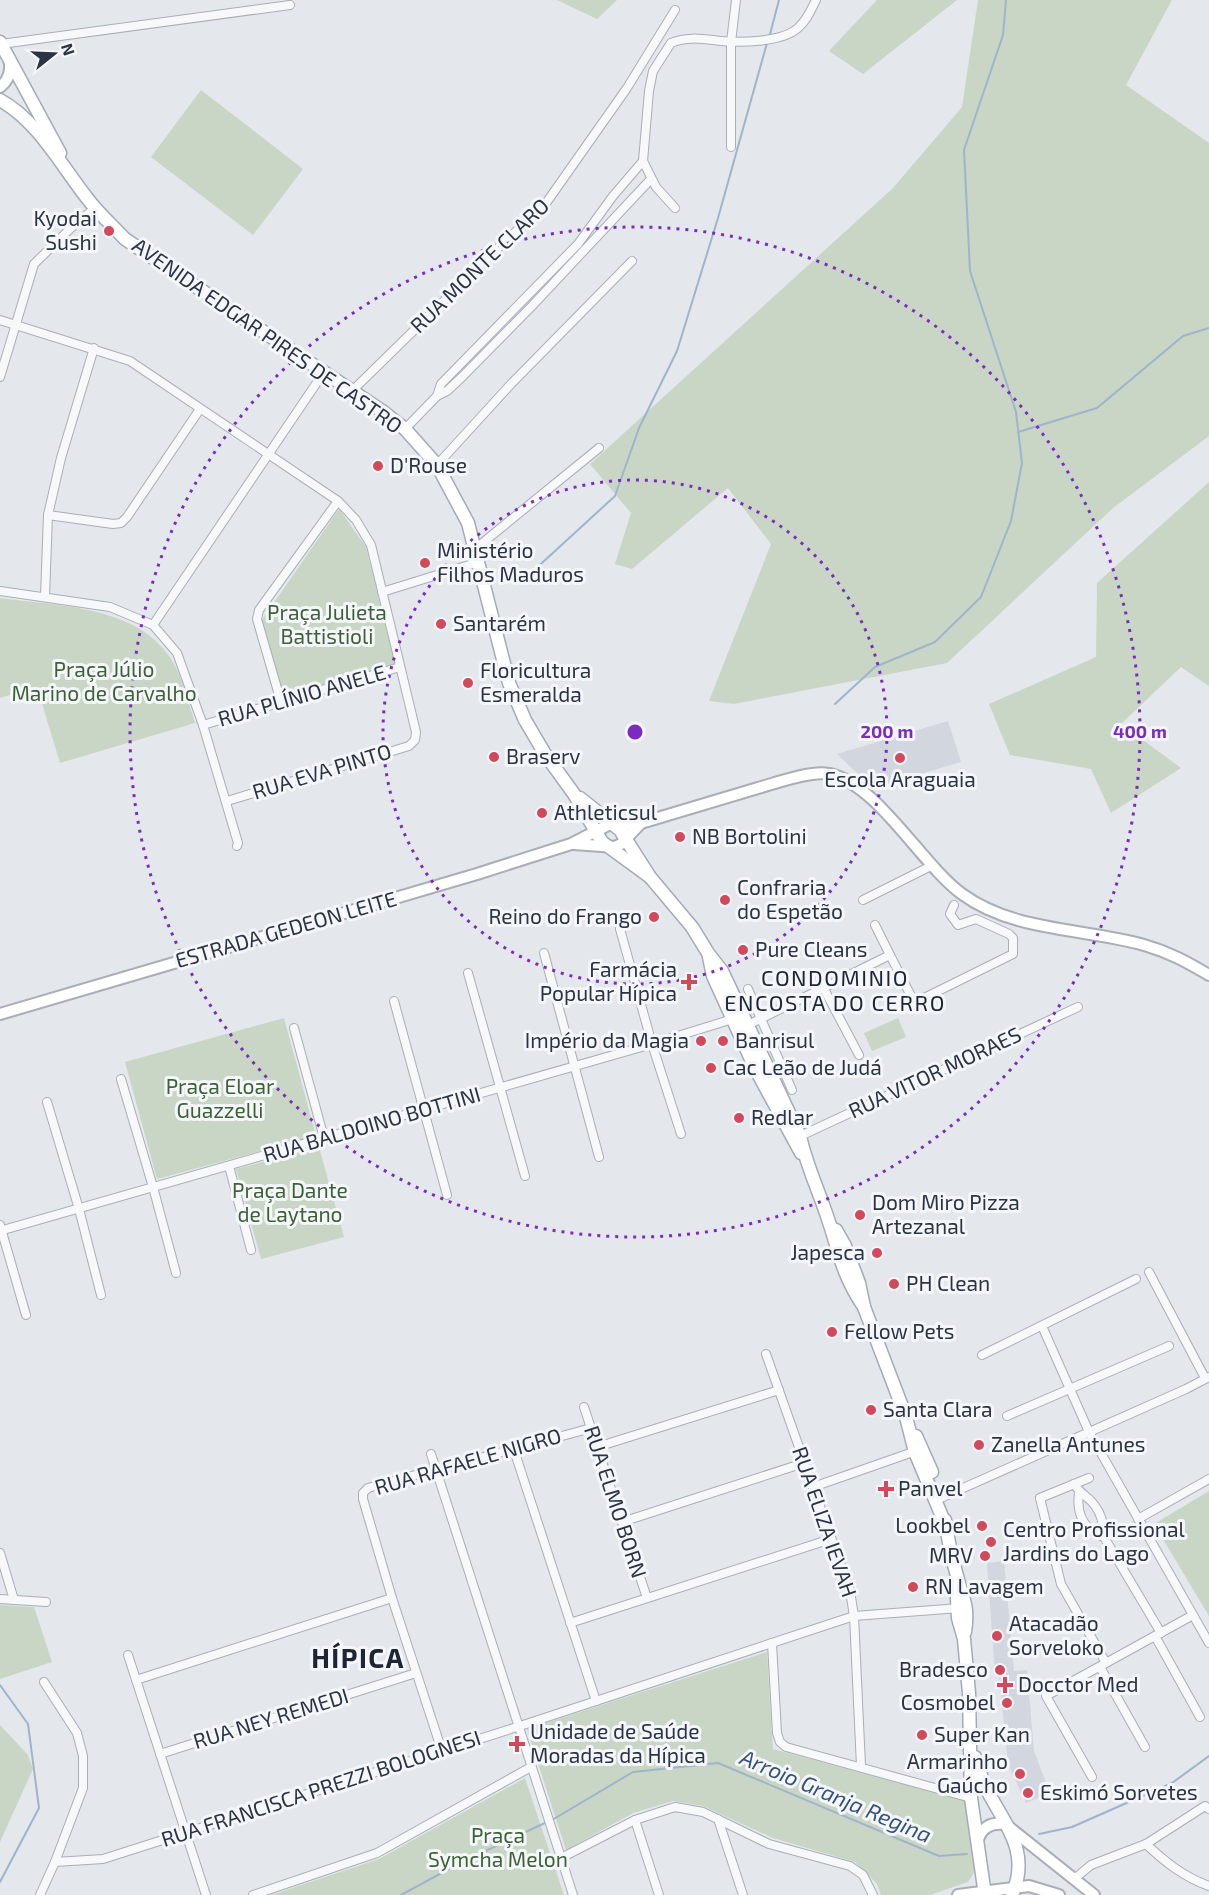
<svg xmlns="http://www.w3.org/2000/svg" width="1209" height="1895" font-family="'Exo 2',sans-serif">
  <rect width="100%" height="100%" fill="#e4e7ec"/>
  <g fill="#d2d6de">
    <polygon points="948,721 961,762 873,788 837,754"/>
    <polygon points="1004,1561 1014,1671 1027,1670 1034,1751 1050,1793 1026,1803 1008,1764 999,1674 995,1674 987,1563"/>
  </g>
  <g fill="#c9d6c5">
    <polygon points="557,0 617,0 597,19"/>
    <polygon points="877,0 957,0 863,74 829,51"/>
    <polygon points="978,0 1172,0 1126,85 1209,143 1209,436 1113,508 947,663 734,704 709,701 771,544 728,488 632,569 615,564 631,513 590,464 893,188 962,107"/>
    <polygon points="201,90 303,169 253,235 151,157"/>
    <polygon points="1209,482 1209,686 1181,667 1121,724 1181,768 1111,813 1091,769 1010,755 989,704 1096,657 1097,583"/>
    <polygon points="339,509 366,547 395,665 284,697 262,620"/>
    <path d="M0 598C56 606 137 605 171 659 183 678 188 701 195 723L60 763 37 687 0 698Z"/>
    <polygon points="284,1018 316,1136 157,1179 125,1062"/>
    <polygon points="898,1018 906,1037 872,1051 864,1033"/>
    <polygon points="319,1147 344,1237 261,1259 236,1169"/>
    <polygon points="1209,1491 1209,1616 1154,1524"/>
    <polygon points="0,1605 34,1607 52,1662 0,1679"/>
    <polygon points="767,1652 773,1749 969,1802 978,1866 968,1882 930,1895 881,1895 877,1884 855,1862 773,1838 703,1806 673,1801 633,1813 566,1850 527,1729"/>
    <polygon points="0,1725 28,1755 33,1769 0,1842"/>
    <polygon points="525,1778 564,1895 271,1895 379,1859"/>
  </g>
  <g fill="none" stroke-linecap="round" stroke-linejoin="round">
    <g stroke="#9fb4cc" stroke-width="2">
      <polyline points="769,38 779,0"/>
      <polyline points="1018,432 1097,408 1183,336 1209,328"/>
      <polyline points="531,573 615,496 639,428 677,351 718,218 767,43"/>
      <polyline points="835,704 875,667 935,642 981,597 1011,521 1022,463 1016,412 970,271 964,150 1003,35 1006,0"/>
      <polyline points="0,1685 28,1724 39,1808 0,1882"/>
      <polyline points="552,1820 633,1772 718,1763 939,1856 967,1854"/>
      <polyline points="1039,1834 1072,1827 1172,1783 1209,1756"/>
      <polyline points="401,1895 460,1863 547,1822"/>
    </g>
    <defs>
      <g id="street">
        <polyline points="1,44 290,5"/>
        <polyline points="731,147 731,42 736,0"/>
        <path d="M675 208 656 187 643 161 649 91 653 71 671 43C687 36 703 39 721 41 742 43 782 42 798 28 807 20 811 10 816 0"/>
        <polyline points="0,320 130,361 338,501 356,520 371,545 416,732 415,740 409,746 227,801"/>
        <polyline points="0,377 34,264 72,227 95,208"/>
        <polyline points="352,391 501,245 544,206 627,88 675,10"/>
        <polyline points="437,396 441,384 578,244 613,196 643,161"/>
        <polyline points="405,429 437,396 447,391 462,377 532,306 651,179"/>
        <polyline points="437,465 511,384 632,261"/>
        <polyline points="48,515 113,524 121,523 127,517 200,409"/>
        <polyline points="475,549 599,448"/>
        <polyline points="0,591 110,607 153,625 177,653 203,725 238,843 237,846"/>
        <polyline points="382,592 479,562"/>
        <polyline points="45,597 48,515 61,458 94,348"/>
        <polyline points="153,625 324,372"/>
        <polyline points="281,702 257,619 259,610 338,501"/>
        <polyline points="203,725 400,667"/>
        <polyline points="863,900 931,866"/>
        <polyline points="875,925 890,955"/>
        <polyline points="620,929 652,1044 681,1134"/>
        <polyline points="544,953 599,1157"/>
        <polyline points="468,973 525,1176"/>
        <polyline points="823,987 859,1055"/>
        <polyline points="748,989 792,1090"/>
        <polyline points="394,1001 447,1195"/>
        <polyline points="748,1025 890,955 911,996 916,999 922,999 1013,954 1013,938 1009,934 976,919 958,925 950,914 954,905"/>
        <polyline points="294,1028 324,1138"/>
        <polyline points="121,1079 153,1187 176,1273"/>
        <polyline points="47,1102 79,1209 101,1295"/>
        <polyline points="796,1138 1078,1007"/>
        <polyline points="229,1166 251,1250"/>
        <polyline points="0,1225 26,1315"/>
        <polyline points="0,1231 652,1044 736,1018"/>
        <polyline points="1149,1272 1205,1378"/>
        <polyline points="1042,1326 1089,1432 1209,1643"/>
        <polyline points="766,1354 850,1591 854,1616 861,1766"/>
        <polyline points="982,1355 1136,1279"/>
        <polyline points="584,1407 647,1598"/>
        <polyline points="1007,1416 1169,1346"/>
        <polyline points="597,1447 779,1390"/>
        <polyline points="514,1450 596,1701"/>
        <polyline points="431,1454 573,1895"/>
        <polyline points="1089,1478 1040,1498 1061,1584 1106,1663"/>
        <path d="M1074 1484C1079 1492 1085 1495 1091 1501 1101 1511 1104 1524 1104 1537L1161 1633"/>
        <polyline points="813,1487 916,1451"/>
        <path d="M1079 1493C1076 1514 1084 1530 1104 1537"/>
        <polyline points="934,1501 1186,1389 1209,1377"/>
        <polyline points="1138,1519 1209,1479"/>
        <polyline points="622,1522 804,1463"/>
        <polyline points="0,1553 14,1600"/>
        <polyline points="0,1599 46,1602"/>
        <polyline points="570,1623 831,1539"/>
        <polyline points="1155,1636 1200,1717"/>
        <polyline points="772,1643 777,1733 780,1742 786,1747 971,1798"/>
        <polyline points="128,1655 206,1895"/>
        <polyline points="1100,1667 1145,1747"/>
        <polyline points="136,1680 392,1598"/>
        <path d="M442 1751 392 1598 363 1499V1493L368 1488C442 1467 517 1449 591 1428"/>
        <polyline points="160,1754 416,1673"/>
        <polyline points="1092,1777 1046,1696 1193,1615"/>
        <polyline points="718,1819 743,1895"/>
        <polyline points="635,1820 659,1895"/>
        <path d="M1146 1844C1165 1862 1184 1877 1209 1886"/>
        <polyline points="561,1858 635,1820 675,1807 703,1812 769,1844 850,1866 863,1875 873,1895"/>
        <polyline points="55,1862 103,1859 517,1727 854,1616 960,1608"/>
        <polyline points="1074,1879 1091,1865 1146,1844 1205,1806 1209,1809"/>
        <polyline points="40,1895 55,1862 83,1788 83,1756 77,1733 44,1682"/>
        <polyline points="253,1895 377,1853 531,1767"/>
      </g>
      <g id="secondary">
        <path d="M0 87C9 80 12 70 9 58"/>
        <polyline points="574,844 615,847 621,844 641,823"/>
        <path d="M0 1014 477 874 571 844 608 825H625L641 823C680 811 719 800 758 788 776 783 812 770 829 774 877 783 921 864 962 894 1014 932 1084 928 1144 945 1169 952 1187 962 1209 975"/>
        <path d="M977 1843C980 1828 990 1822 1005 1824L1094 1895"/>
        <polyline points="958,1895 1029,1886 1059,1895"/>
      </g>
      <g id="primary">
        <polyline points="0,42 60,153"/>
        <path d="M0 100C37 120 61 165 87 198 98 213 112 225 125 239L382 411 405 429 437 465 468 523 509 683 525 720 545 754 574 794 602 842 650 877"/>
        <path d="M580 798 620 830 650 877 692 927 708 953 722 971 800 1136C806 1164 818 1189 827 1216 839 1251 842 1275 864 1307"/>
        <polyline points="709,957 713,976 755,1068 801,1153"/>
        <polyline points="836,1230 845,1246 859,1283 864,1307 906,1417 915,1452 946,1526"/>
        <polyline points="916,1436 932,1472"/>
        <path d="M945 1520C948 1539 952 1558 957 1576 963 1600 969 1605 965 1632"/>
        <polyline points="957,1578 957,1599 958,1618 964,1639 969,1693 971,1798 985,1895"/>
        <path d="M975 1757C978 1766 981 1775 984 1784 1002 1822 1032 1849 1012 1895"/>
      </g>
    </defs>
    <use href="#street" stroke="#a9aeb7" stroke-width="10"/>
    <use href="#secondary" stroke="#a9aeb7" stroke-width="14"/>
    <use href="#primary" stroke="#a3abb8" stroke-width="15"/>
    <use href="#street" stroke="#f7f8fa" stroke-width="8"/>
    <use href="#secondary" stroke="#fff" stroke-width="10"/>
    <use href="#primary" stroke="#fff" stroke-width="12"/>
  </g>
  <g fill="none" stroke="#7b2cbf" stroke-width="3" stroke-dasharray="3 6">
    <circle cx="635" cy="732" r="252"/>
    <circle cx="635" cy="732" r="505"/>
  </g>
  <g fill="#d1495b" stroke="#f4f6f9" stroke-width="2">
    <circle cx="109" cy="231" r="6"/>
    <circle cx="378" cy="466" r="6"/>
    <circle cx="425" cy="563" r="6"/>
    <circle cx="441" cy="624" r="6"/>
    <circle cx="468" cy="683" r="6"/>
    <circle cx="494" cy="757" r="6"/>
    <circle cx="900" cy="758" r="6"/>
    <circle cx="542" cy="813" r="6"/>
    <circle cx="680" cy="837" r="6"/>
    <circle cx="725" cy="900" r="6"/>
    <circle cx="654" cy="917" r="6"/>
    <circle cx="743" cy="950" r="6"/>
    <path d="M686 973h6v6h6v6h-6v6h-6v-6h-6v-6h6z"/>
    <circle cx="701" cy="1041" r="6"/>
    <circle cx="723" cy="1041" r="6"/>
    <circle cx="711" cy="1068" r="6"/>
    <circle cx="739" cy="1118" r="6"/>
    <circle cx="860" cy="1215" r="6"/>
    <circle cx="877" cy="1253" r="6"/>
    <circle cx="894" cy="1284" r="6"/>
    <circle cx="832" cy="1332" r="6"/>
    <circle cx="871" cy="1410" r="6"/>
    <circle cx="979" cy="1445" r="6"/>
    <path d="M883 1480h6v6h6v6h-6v6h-6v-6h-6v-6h6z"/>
    <circle cx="982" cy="1526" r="6"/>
    <circle cx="991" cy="1542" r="6"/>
    <circle cx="985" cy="1556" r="6"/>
    <circle cx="913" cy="1587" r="6"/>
    <circle cx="997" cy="1636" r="6"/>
    <circle cx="1000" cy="1670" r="6"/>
    <path d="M1002 1676h6v6h6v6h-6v6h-6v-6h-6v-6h6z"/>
    <circle cx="1007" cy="1703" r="6"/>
    <circle cx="922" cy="1735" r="6"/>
    <path d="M514 1735h6v6h6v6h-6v6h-6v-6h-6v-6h6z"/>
    <circle cx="1020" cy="1774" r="6"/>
    <circle cx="1028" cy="1793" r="6"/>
  </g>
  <g text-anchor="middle" stroke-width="6" stroke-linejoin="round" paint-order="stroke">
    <g font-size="21" fill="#2b3445" stroke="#f4f6f9" text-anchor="start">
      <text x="97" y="226" text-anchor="end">Kyodai<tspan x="97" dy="24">Sushi</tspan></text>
      <text x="390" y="473">D'Rouse</text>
      <text x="437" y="558">Ministério<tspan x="437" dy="24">Filhos Maduros</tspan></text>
      <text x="453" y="631">Santarém</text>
      <text x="480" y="678">Floricultura<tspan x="480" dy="24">Esmeralda</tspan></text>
      <text x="506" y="764">Braserv</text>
      <text x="900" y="787" text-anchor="middle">Escola Araguaia</text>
      <text x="554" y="820">Athleticsul</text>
      <text x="692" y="844">NB Bortolini</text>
      <text x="737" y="895">Confraria<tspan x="737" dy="24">do Espetão</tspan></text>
      <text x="642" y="924" text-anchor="end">Reino do Frango</text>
      <text x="755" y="957">Pure Cleans</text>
      <text x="677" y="977" text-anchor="end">Farmácia<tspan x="677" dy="24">Popular Hípica</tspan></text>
      <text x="689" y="1048" text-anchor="end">Império da Magia</text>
      <text x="735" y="1048">Banrisul</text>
      <text x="723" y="1075">Cac Leão de Judá</text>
      <text x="751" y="1125">Redlar</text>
      <text x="872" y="1210">Dom Miro Pizza<tspan x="872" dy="24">Artezanal</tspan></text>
      <text x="865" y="1260" text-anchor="end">Japesca</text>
      <text x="906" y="1291">PH Clean</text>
      <text x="844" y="1339">Fellow Pets</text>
      <text x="883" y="1417">Santa Clara</text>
      <text x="991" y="1452">Zanella Antunes</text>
      <text x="898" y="1496">Panvel</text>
      <text x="970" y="1533" text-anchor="end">Lookbel</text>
      <text x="1003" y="1537">Centro Profissional<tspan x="1003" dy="24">Jardins do Lago</tspan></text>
      <text x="973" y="1563" text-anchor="end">MRV</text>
      <text x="925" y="1594">RN Lavagem</text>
      <text x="1009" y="1631">Atacadão<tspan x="1009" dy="24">Sorveloko</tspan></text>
      <text x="988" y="1677" text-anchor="end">Bradesco</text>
      <text x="1018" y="1692">Docctor Med</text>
      <text x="995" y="1710" text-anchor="end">Cosmobel</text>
      <text x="530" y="1739">Unidade de Saúde<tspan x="530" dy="24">Moradas da Hípica</tspan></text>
      <text x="934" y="1742">Super Kan</text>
      <text x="1008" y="1769" text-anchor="end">Armarinho<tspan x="1008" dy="24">Gaúcho</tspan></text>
      <text x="1040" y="1800">Eskimó Sorvetes</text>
    </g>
    <g font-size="21" fill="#2b3445" stroke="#f4f6f9">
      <text transform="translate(480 266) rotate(-44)" y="7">RUA MONTE CLARO</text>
      <text transform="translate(267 336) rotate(35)" y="7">AVENIDA EDGAR PIRES DE CASTRO</text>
      <text transform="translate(302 696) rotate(-16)" y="7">RUA PLÍNIO ANELE</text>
      <text transform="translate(322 772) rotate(-17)" y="7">RUA EVA PINTO</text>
      <text transform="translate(286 930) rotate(-16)" y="7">ESTRADA GEDEON LEITE</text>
      <text transform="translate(935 1073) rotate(-25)" y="7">RUA VITOR MORAES</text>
      <text transform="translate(372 1125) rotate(-16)" y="7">RUA BALDOINO BOTTINI</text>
      <text transform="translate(468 1462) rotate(-16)" y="7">RUA RAFAELE NIGRO</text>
      <text transform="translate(615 1502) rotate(72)" y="7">RUA ELMO BORN</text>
      <text transform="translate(824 1522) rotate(71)" y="7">RUA ELIZA IEVAH</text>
      <text transform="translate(271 1719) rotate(-17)" y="7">RUA NEY REMEDI</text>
      <text transform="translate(321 1789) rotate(-18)" y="7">RUA FRANCISCA PREZZI BOLOGNESI</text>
    </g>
    <g font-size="21" fill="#3f6138" stroke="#f4f6f9">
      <text x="327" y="620">Praça Julieta<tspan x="327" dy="24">Battistioli</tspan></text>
      <text x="104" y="677">Praça Júlio<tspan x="104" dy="24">Marino de Carvalho</tspan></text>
      <text x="220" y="1094">Praça Eloar<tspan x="220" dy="24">Guazzelli</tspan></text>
      <text x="290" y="1198">Praça Dante<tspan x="290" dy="24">de Laytano</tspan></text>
      <text x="498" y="1843">Praça<tspan x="498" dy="24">Symcha Melon</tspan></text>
    </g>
    <g font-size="22" letter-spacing="1.5" fill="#1d2536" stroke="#f4f6f9">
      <text x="835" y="986">CONDOMINIO<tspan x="835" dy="25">ENCOSTA DO CERRO</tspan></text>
    </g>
    <g font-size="22" font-style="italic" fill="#34527a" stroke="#f4f6f9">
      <text transform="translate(836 1796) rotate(23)" y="8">Arroio Granja Regina</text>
    </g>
    <g font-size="27" font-weight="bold" letter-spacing="1.5" fill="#1d2536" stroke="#f4f6f9">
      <text x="358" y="1668">HÍPICA</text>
    </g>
  </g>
  <circle cx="635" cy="732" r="9" fill="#7b2cbf" stroke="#f4f6f9" stroke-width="3"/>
  <g font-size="18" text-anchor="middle" font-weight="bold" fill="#7b2cbf" stroke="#f4f6f9" stroke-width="6" stroke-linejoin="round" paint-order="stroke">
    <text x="887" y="738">200 m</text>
    <text x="1140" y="738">400 m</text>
  </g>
  <g transform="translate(54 54) rotate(72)" stroke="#f4f6f9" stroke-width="4.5" paint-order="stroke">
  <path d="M0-4.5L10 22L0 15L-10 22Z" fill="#2b3445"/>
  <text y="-9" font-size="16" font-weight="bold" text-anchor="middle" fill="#2b3445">N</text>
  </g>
</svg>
